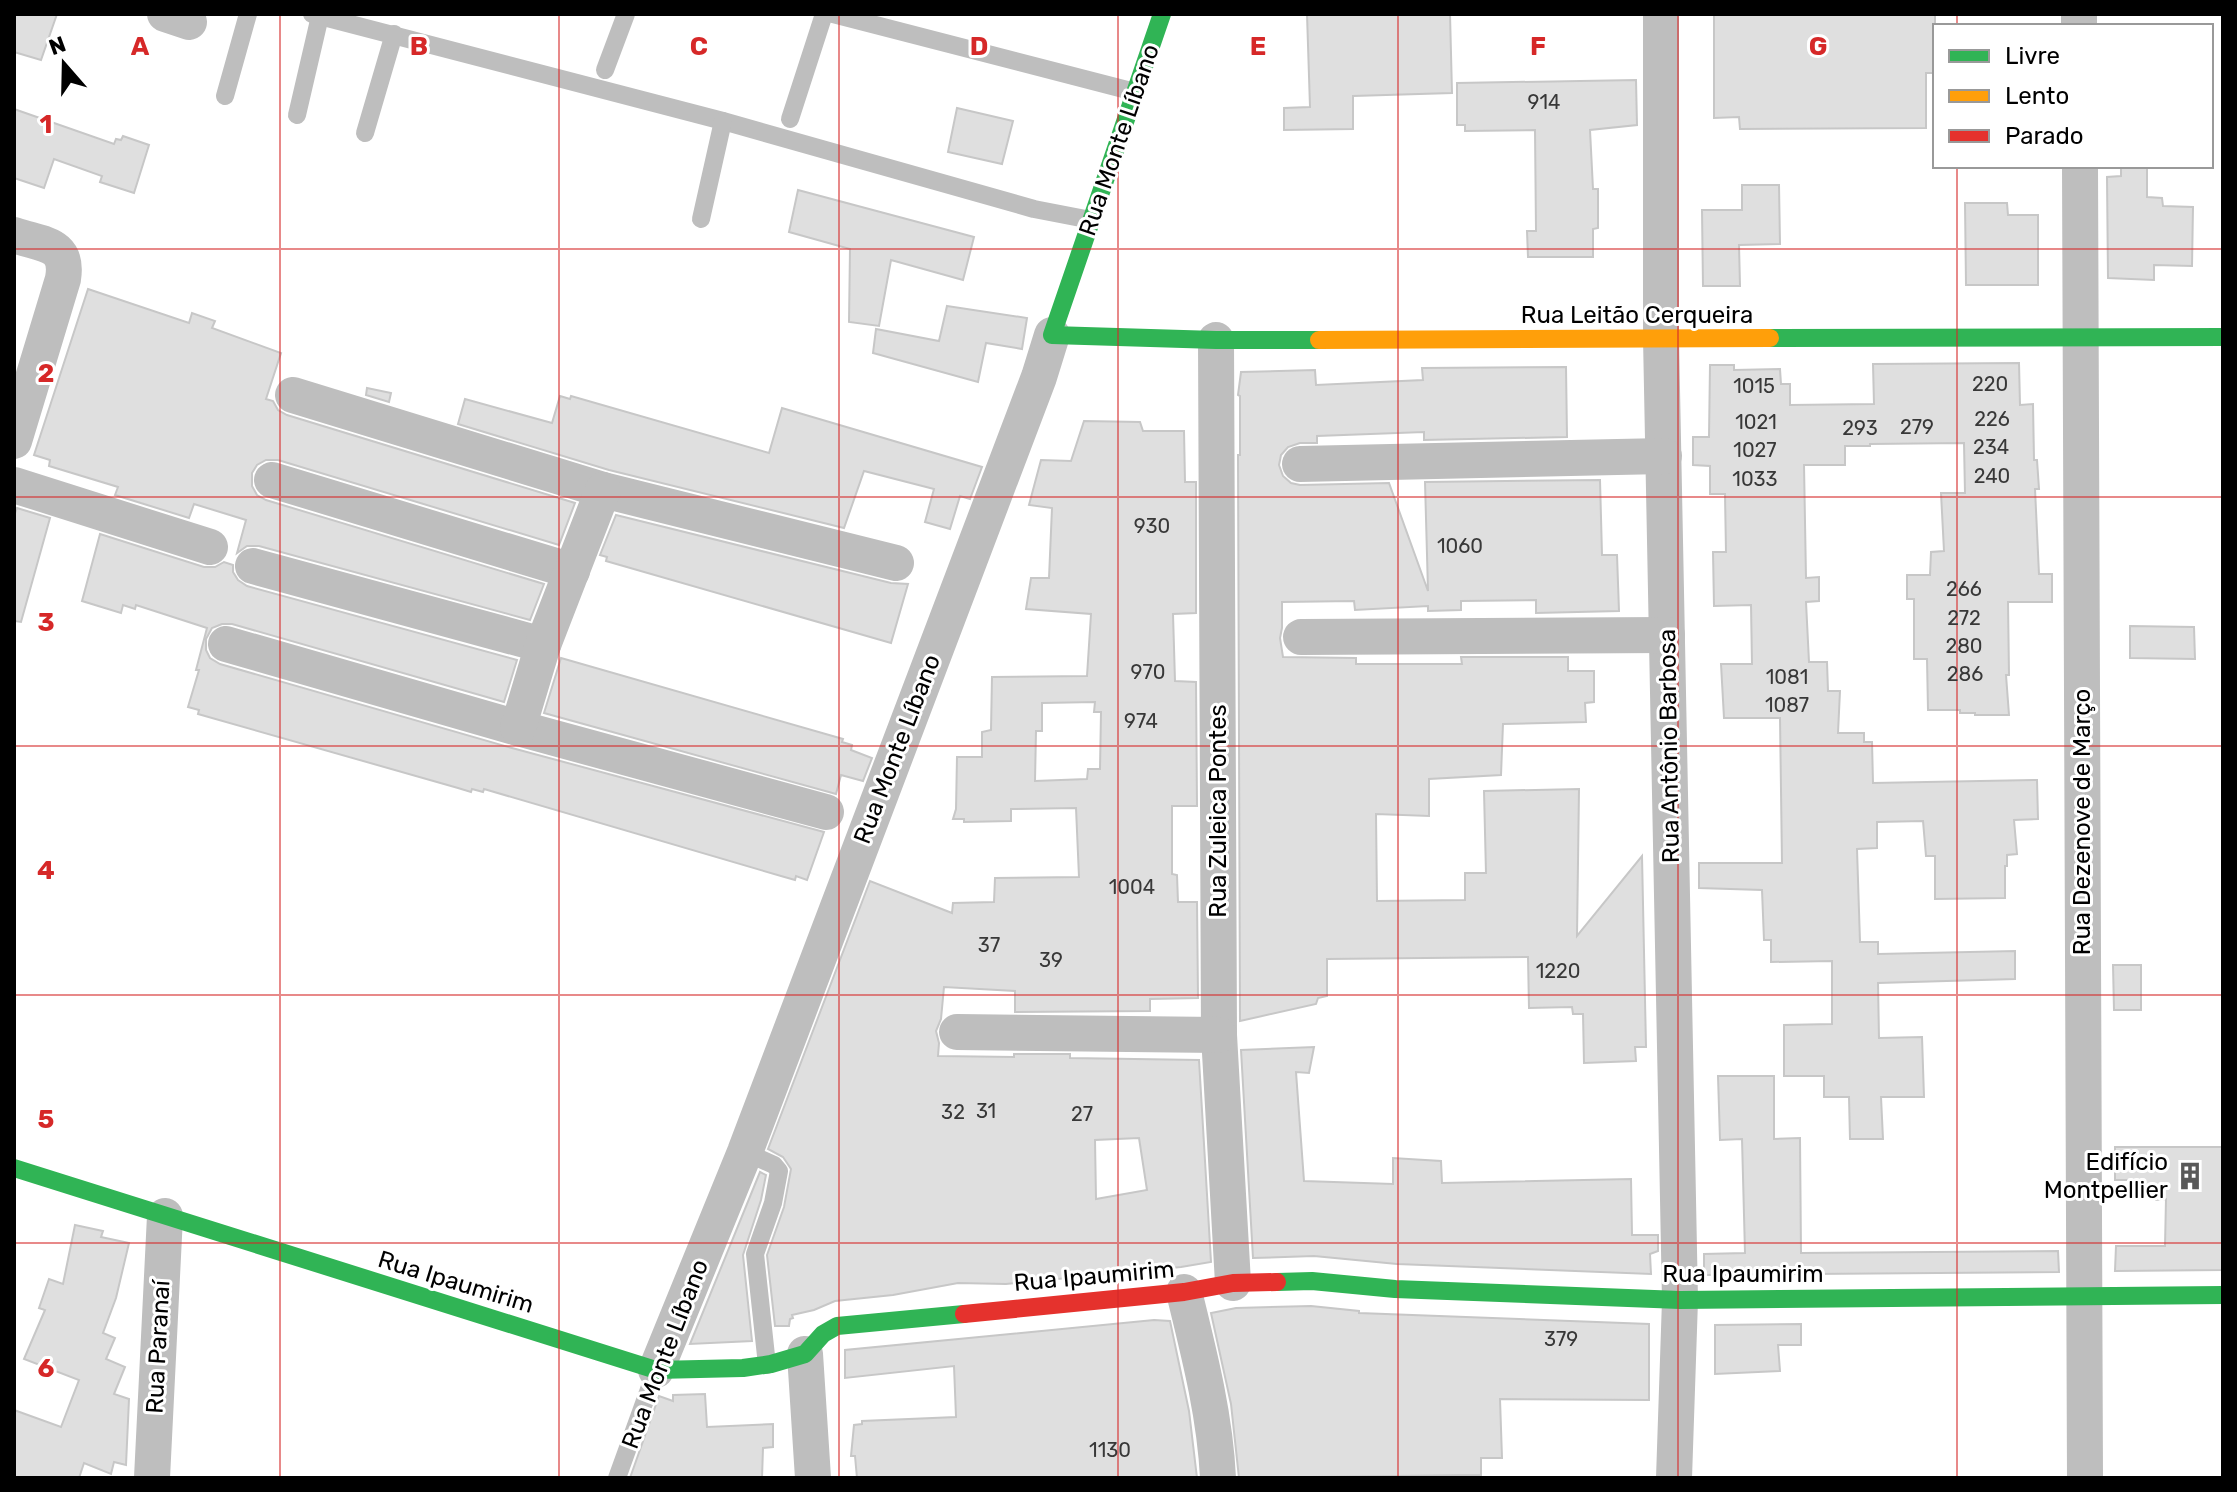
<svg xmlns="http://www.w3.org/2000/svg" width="2237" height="1492" font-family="Rubik,sans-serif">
  <rect width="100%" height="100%" fill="#fff"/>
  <g fill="#dfdfdf" stroke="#c7c7c7" stroke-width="2" fill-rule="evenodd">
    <polygon points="14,14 57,14 41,60 14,52"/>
    <polygon points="1307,14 1450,14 1452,93 1353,96 1353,129 1284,130 1284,108 1310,107"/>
    <polygon points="1714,14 1935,14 1935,73 1926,73 1926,128 1740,129 1739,117 1714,118"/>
    <polygon points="1636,80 1637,125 1590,130 1593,189 1598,189 1598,228 1593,229 1593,257 1528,257 1527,231 1536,231 1535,130 1465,131 1465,125 1457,125 1457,83"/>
    <polygon points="957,108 1013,121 1002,164 948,152"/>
    <polygon points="14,109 114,144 116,139 121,140 123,136 149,145 134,193 100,182 102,176 54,159 44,188 14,178"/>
    <polygon points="2121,166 2147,166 2147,197 2162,198 2163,206 2193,207 2192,266 2154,265 2154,280 2108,278 2107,177 2121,176"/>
    <polygon points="1742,185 1779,185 1780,244 1739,245 1740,286 1703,286 1702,210 1742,210"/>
    <polygon points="798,190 974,237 963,280 891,260 879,326 849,322 850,249 789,232"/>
    <polygon points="1965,203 2007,203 2008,215 2038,215 2038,285 1966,285"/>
    <polygon points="88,289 189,323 192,313 215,321 212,328 281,353 266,399 273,401 278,410 287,415 575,503 559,545 278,460 266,460 257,465 252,473 252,486 257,495 266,500 544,584 530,620 259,546 247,546 237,553 246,520 194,504 189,518 115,495 118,487 49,466 50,460 34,455"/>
    <polygon points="947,306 1027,318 1022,349 986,343 978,382 873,353 876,329 939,341"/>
    <polygon points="2019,363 2020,405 2033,404 2034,460 2037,460 2039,489 2035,489 2039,574 2052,574 2052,602 2008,602 2009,675 2006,675 2009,715 1975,715 1975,713 1960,713 1960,710 1928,710 1927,659 1914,659 1914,599 1907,599 1907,575 1930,575 1931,552 1944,551 1941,493 1965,493 1964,443 1870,444 1870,446 1845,446 1845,465 1804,465 1806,578 1819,577 1819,601 1806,602 1809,662 1827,662 1828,691 1840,691 1838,733 1864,733 1864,742 1872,742 1873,783 2037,780 2038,819 2014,820 2017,854 2007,855 2007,866 2005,866 2005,898 1935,899 1935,856 1926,856 1923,821 1877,822 1877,848 1857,849 1860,942 1878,942 1878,954 2015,951 2015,979 1878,983 1879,1038 1922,1037 1924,1097 1881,1097 1883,1139 1850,1139 1849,1097 1824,1097 1824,1076 1784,1076 1784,1025 1832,1024 1832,961 1771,962 1771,940 1764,940 1762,890 1699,888 1699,863 1782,863 1780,718 1724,718 1721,664 1752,664 1751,605 1714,606 1713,552 1726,552 1725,494 1710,494 1710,466 1693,465 1693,437 1709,437 1710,365 1734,365 1734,370 1780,369 1781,384 1790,384 1790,405 1874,404 1873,364"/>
    <polygon points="1566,367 1567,437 1424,440 1424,432 1317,436 1317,443 1300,443 1288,447 1281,455 1279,465 1283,476 1291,483 1300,485 1389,483 1428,591 1425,482 1600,480 1602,555 1617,555 1619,611 1536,613 1536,600 1461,601 1461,610 1428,611 1428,606 1355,610 1354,601 1282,602 1282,628 1280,638 1283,657 1356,658 1356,664 1462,664 1461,657 1568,657 1568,671 1594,671 1594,702 1585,703 1586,722 1503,724 1501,775 1429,779 1429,816 1376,814 1377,901 1465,900 1465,873 1486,873 1484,791 1579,789 1577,936 1642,856 1646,1047 1635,1047 1636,1061 1584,1063 1583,1014 1573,1014 1572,1007 1529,1008 1528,957 1327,959 1327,996 1318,998 1316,1004 1240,1021 1238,455 1240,455 1240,396 1238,395 1241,372 1315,370 1316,385 1423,380 1422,368"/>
    <polygon points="367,388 391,393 389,402 366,395"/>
    <polygon points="560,396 570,399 571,396 769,453 782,408 982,467 970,499 960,496 950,529 925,522 934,489 864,471 844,528 609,470 458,424 465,399 552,423"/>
    <path d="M1084 421 1140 422 1143 431H1184L1185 482H1196V613L1173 614 1175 681 1196 682 1197 806H1172V874L1177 875 1178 902H1197L1198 998 1150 999V1011L1015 1012V991L944 987 941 1019 936 1031 939 1043 938 1056 1014 1057V1054H1070V1058L1199 1060 1211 1262 1181 1267 1006 1284 958 1283 893 1295 835 1301 814 1310 792 1315 793 1318 790 1319 789 1326H775L767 1255 784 1207 791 1169 783 1157 768 1149 870 881 952 913 953 903 994 902 995 878 1079 877 1076 808 1011 809V821L964 822V819H953L956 809 957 757H982V732L991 730 992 677 1087 676 1091 614 1026 609 1031 578H1049L1052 508 1029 505 1041 460 1071 461ZM1095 702 1094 712H1101L1100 769H1088L1087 779 1035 781 1036 731H1042V703ZM1139 1138 1147 1190 1096 1199 1095 1140Z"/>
    <polygon points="17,508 50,518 21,622 14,621 14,516"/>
    <polygon points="616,515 891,583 908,584 891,643 606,561 607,557 600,555"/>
    <polygon points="100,534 204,567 215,567 224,562 233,565 233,572 238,580 247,586 517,660 504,702 232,624 222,624 212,628 206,639 206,650 210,658 220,664 512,748 824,832 807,880 796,876 795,880 781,876 484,789 483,792 472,789 471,792 458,788 198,714 199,710 188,707 199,670 196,670 207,628 136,605 135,609 123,605 121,613 82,601"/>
    <polygon points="2130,626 2194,627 2195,659 2130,658"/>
    <polygon points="561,658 843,739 842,742 852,745 851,750 872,758 863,781 841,775 836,794 544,713"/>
    <polygon points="2113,965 2141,965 2141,1010 2114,1010"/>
    <polygon points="1314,1047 1309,1073 1296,1072 1304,1181 1393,1184 1393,1158 1441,1161 1442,1183 1631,1179 1632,1235 1658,1235 1658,1251 1650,1254 1651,1274 1397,1264 1314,1256 1253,1258 1241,1050"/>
    <polygon points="1718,1076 1774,1076 1774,1139 1800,1138 1801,1253 2058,1251 2059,1272 1704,1275 1704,1254 1745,1253 1742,1139 1720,1140"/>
    <polygon points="2115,1147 2223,1147 2223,1270 2115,1271 2116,1246 2165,1246 2166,1199 2156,1200 2156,1191 2142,1192 2142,1180 2115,1180"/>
    <polygon points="760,1172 766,1175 761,1200 743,1255 752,1341 690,1344"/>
    <polygon points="75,1225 103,1231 101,1237 129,1243 116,1298 103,1333 115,1338 106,1359 125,1367 114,1394 129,1399 126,1465 114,1462 111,1474 84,1463 79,1478 14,1478 14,1410 61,1427 79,1380 24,1359 45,1310 39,1308 49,1279 63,1284"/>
    <polygon points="1311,1306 1359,1311 1359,1313 1649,1324 1649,1400 1500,1399 1502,1458 1481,1458 1481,1475 1239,1478 1231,1404 1211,1313 1236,1308"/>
    <polygon points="1154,1320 1170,1321 1189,1411 1197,1478 857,1478 855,1456 851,1456 854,1425 862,1424 862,1421 956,1417 954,1366 845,1378 845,1350"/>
    <polygon points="1801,1324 1801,1345 1778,1345 1780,1371 1715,1374 1715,1325"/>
    <polygon points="705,1394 707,1427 773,1424 773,1447 763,1448 762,1478 630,1478 659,1396 673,1401 673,1395"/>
  </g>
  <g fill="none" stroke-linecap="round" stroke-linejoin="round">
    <g stroke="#bebebe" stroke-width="18">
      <polyline points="312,14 723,121 1034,209 1091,220"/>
      <polyline points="833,14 1135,92"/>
      <polyline points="605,70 626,14"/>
      <polyline points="225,96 248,14"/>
      <polyline points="297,115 320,16"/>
      <polyline points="790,119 824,14"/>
      <polyline points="365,133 394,34"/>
      <polyline points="701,219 723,121"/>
      <polyline points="745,1152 774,1165 779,1171 773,1203 755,1254 767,1365"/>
      <polyline points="617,1478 656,1370"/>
    </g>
    <g stroke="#bebebe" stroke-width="36">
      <polyline points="165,14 189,22"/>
      <polyline points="1661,14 1661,338 1680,1300 1674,1478"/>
      <polyline points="2079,14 2079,26"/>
      <polyline points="2080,166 2085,1478"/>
      <path d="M14 235C42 245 69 242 63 279L14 441"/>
      <polyline points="1216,340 1219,1035 1233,1283"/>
      <polyline points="293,395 603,490 896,563"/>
      <polyline points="1300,464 1664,456"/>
      <polyline points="272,480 572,571"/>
      <polyline points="14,485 210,547"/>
      <polyline points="253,566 543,645"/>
      <polyline points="1301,637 1667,635"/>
      <polyline points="226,644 518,728 826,812"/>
      <polyline points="518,728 543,645 603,490"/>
      <polyline points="957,1032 1219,1035"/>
      <path d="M1184 1292C1199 1353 1215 1415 1218 1478"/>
      <polyline points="805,1354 813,1478"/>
      <polyline points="656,1370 745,1152 1039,377 1052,335"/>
      <polyline points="152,1478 165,1216"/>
    </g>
    <g stroke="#30b455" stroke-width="18">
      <polyline points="1162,14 1052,335 1216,340 1319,340"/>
      <polyline points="1770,338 2223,337"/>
      <polyline points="14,1168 656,1370 743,1368 771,1364 805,1354 823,1334 837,1326 964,1314"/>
      <polyline points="1277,1282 1312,1281 1395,1289 1680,1300 2223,1295"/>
    </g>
    <polyline stroke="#ff9f0a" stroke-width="18" points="1319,340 1770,338"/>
    <polyline stroke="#e5322d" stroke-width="18" points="964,1314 1184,1292 1233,1283 1277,1282"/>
  </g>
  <path fill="none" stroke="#d62828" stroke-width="2" stroke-opacity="0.55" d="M280 14V1478M559 14V1478M839 14V1478M1118 14V1478M1398 14V1478M1678 14V1478M1957 14V26M1957 166V1478M14 249H2223M14 497H2223M14 746H2223M14 995H2223M14 1243H2223"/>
  <defs>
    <symbol id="building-bare" viewBox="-9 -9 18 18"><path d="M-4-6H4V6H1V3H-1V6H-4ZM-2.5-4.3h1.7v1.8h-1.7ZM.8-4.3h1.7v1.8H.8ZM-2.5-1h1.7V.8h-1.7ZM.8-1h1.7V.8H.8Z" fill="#595959" stroke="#fff" stroke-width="2.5" paint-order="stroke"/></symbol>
  </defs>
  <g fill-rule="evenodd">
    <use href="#building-bare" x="2170" y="1156" width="40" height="40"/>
  </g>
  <g text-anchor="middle" stroke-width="6" stroke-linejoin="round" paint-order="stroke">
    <g font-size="20" fill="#383838">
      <text x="1544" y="109">914</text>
      <text x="1990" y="391">220</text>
      <text x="1754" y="393">1015</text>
      <text x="1992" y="426">226</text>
      <text x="1756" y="429">1021</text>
      <text x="1917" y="434">279</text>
      <text x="1860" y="435">293</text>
      <text x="1991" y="454">234</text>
      <text x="1755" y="457">1027</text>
      <text x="1992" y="483">240</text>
      <text x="1755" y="486">1033</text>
      <text x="1152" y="533">930</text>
      <text x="1460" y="553">1060</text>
      <text x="1964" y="596">266</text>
      <text x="1964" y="625">272</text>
      <text x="1964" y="653">280</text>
      <text x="1148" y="679">970</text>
      <text x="1965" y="681">286</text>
      <text x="1787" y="684">1081</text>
      <text x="1787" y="712">1087</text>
      <text x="1141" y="728">974</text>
      <text x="1132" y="894">1004</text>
      <text x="989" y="952">37</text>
      <text x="1051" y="967">39</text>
      <text x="1558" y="978">1220</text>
      <text x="986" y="1118">31</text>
      <text x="953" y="1119">32</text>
      <text x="1082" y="1121">27</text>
      <text x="1561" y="1346">379</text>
      <text x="1110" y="1457">1130</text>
    </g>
    <g font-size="24" fill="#000" stroke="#fff">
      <text transform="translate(1119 140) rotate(-71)" y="8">Rua Monte Líbano</text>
      <text x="1637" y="323">Rua Leitão Cerqueira</text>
      <text transform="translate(1669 746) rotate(-91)" y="8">Rua Antônio Barbosa</text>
      <text transform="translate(897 749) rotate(-69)" y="8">Rua Monte Líbano</text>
      <text transform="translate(1218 811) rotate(-90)" y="8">Rua Zuleica Pontes</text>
      <text transform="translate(2082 822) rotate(-90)" y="8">Rua Dezenove de Março</text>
      <text x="1743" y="1282">Rua Ipaumirim</text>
      <text transform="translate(1094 1276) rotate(-5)" y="8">Rua Ipaumirim</text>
      <text transform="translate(456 1282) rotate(17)" y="8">Rua Ipaumirim</text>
      <text transform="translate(158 1347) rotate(-87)" y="8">Rua Paranaí</text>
      <text transform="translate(665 1354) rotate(-69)" y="8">Rua Monte Líbano</text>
    </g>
    <g font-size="24" fill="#000" stroke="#fff" text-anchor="end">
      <text x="2168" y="1170">Edifício<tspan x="2168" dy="28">Montpellier</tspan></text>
    </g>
  </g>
  <g font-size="26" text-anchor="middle" font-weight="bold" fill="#d62828" stroke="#fff" stroke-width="6" stroke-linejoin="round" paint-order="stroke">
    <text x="140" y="55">A</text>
    <text x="419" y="55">B</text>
    <text x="699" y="55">C</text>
    <text x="979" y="55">D</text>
    <text x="1258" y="55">E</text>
    <text x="1538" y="55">F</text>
    <text x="1818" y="55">G</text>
    <text x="46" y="133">1</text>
    <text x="46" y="382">2</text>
    <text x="46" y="631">3</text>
    <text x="46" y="879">4</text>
    <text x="46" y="1128">5</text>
    <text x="46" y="1377">6</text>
  </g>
  <rect width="2237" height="1492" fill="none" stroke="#000000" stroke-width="32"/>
  <rect x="1933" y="24" width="280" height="144" fill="#ffffff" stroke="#999999" stroke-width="2"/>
  <rect x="1949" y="50" width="40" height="12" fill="#30b455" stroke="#999999" stroke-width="2"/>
  <text x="2005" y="64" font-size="24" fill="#000000">Livre</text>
  <rect x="1949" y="90" width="40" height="12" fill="#ff9f0a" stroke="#999999" stroke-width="2"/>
  <text x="2005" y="104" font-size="24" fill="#000000">Lento</text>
  <rect x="1949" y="130" width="40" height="12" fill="#e5322d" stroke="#999999" stroke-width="2"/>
  <text x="2005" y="144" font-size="24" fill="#000000">Parado</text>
  <g transform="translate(64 64) rotate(340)" stroke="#ffffff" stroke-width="6" paint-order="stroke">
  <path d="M0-6L14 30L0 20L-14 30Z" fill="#000000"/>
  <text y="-12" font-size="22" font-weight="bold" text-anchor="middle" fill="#000000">N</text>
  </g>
</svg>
